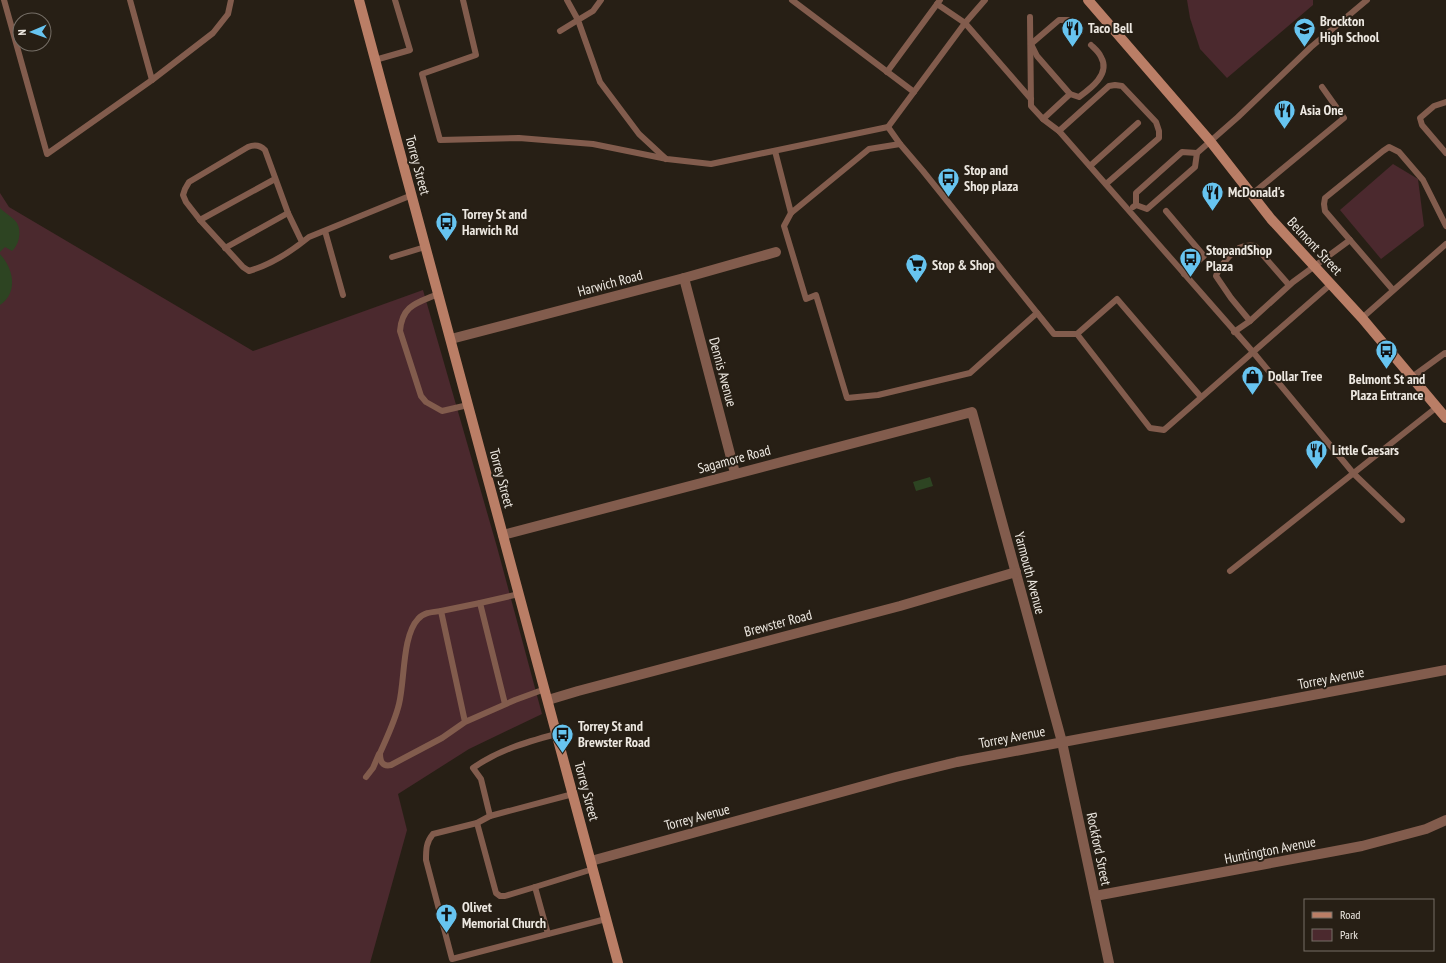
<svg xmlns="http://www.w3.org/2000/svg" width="1446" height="963" font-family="'PT Sans Narrow',sans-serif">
  <rect width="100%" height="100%" fill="#271f15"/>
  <g fill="#4b292e">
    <polygon points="1187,0 1313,0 1313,5 1227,78 1200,49 1190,18"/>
    <polygon points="1393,164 1418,179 1424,226 1381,259 1340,210"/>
    <polygon points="0,193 9,207 253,351 423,290 497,547 542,714 469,749 398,794 407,830 370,963 0,963"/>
  </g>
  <g fill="#2d4422">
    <path d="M0 208C5 213 14 218 17 223 22 232 19 245 12 251L5 247 0 252Z"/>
    <path d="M0 254C13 268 19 292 0 305Z"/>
    <polygon points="930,477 933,486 916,491 913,482"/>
  </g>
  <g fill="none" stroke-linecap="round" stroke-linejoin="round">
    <g stroke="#825c4d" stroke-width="6">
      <polyline points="4,0 47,154 152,80"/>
      <polyline points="130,0 152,80 213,33 228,14 231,0"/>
      <polyline points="463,0 476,55 422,74 440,140 519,138 593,144 667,159 711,164 888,127 965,23 985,0"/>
      <polyline points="601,0 593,11 578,20 600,82 639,134 666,159"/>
      <polyline points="792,0 914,92"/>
      <polyline points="937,4 965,23 1031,99"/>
      <polyline points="1030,17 1031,106 1043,119 1059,131 1253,352 1354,474 1402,520"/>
      <polyline points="560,31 578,20 567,0"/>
      <polyline points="1031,44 1059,20 1068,20 1080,32"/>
      <polyline points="1032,46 1037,56 1070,94 1043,119"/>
      <polyline points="375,60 410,50 395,0"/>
      <polyline points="887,72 940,0"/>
      <path d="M1070 94 1079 97C1090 89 1111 74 1101 57 1099 52 1094 48 1091 45"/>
      <polyline points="1446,102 1434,106 1420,118 1422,125 1446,153"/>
      <polyline points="888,127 900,144 923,171 1054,334 1077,334 1150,428 1164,430 1331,284"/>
      <polyline points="1059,131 1109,86 1115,85 1122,86 1156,122 1159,131 1159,138 1106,184"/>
      <polyline points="775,151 791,213 869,149 900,144"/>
      <polyline points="1090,166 1138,123"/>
      <polyline points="1251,195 1344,118 1322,87"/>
      <polyline points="1136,205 1147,209 1195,167 1197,153 1238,117 1311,47 1367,0"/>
      <polyline points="1133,207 1136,205 1136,193 1182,152 1197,153"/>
      <polyline points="1166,211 1204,256 1184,274"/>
      <polyline points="791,213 784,226 806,299 816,295 847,398 878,395 970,373 1037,313"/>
      <polyline points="200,220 275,179"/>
      <polyline points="325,231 343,295"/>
      <path d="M302 242 288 213 265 150C260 145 255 144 248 147L189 182 185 189 183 195 186 202 200 220 243 267 249 271C270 265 293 250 309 237L412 195"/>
      <polyline points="225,248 288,213"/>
      <polyline points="392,257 425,247"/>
      <polyline points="1393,290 1325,211 1324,204 1325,198 1383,151 1389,147 1399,152 1423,180 1446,226"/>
      <path d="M438 294C417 303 402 305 400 331L421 396 426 402 442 411 468 405"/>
      <polyline points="1362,318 1446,244"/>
      <path d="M1250 321 1231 298 1216 276C1219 267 1231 253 1239 248 1243 246 1250 245 1255 246L1289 285"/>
      <polyline points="1234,332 1250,321 1293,282 1350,240"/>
      <polyline points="1077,334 1117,299 1201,397"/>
      <polyline points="1412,377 1445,353 1446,354"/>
      <polyline points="1230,571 1437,407"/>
      <polyline points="480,603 505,704"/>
      <polyline points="441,611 480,603 519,594"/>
      <path d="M465 722 442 738 391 765C382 767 380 761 380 753 387 737 395 721 399 704 405 680 402 636 418 619 424 612 433 612 441 611L465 722 515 700 545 689"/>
      <polyline points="366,777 373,768 379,754"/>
      <path d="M573 794 490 816 477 823 433 834C426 842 426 850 426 860L452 959 606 919"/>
      <path d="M490 816 481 779 473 768C498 750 527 742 556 734"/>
      <polyline points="477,823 496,893 500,896 505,896 535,887 548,934"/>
      <polyline points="535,887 593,869"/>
    </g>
    <g stroke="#825c4d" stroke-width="10">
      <polyline points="684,278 735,473"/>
      <polyline points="451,339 684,278 776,252"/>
      <polyline points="503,535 972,412 1062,742 1109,963"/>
      <polyline points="548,700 578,691 900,606 1016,572"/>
      <polyline points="591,861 896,777 957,762 1446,670"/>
      <polyline points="1095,896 1362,846 1426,829 1446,820"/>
    </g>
    <g stroke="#ba7e66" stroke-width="10">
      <polyline points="359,0 618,963"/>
      <polyline points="1088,0 1210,141 1271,219 1362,318 1446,418"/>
    </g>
  </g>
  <defs>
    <symbol id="restaurant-pin" viewBox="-11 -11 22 30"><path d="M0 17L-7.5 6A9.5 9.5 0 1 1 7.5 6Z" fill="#67c4f0" stroke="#271f15"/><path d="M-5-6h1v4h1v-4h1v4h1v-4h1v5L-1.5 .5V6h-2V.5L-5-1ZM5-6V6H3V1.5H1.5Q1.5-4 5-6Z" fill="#111"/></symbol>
    <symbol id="school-pin" viewBox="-11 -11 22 30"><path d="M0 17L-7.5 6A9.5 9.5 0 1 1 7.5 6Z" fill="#67c4f0" stroke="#271f15"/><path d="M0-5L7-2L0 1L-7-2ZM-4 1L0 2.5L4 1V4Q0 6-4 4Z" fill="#111"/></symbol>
    <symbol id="bus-pin" viewBox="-11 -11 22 30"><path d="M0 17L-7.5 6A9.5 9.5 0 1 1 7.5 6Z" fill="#67c4f0" stroke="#271f15"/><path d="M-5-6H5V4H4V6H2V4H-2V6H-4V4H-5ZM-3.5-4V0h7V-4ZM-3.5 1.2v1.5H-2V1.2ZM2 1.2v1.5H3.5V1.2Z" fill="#111"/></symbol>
    <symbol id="supermarket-pin" viewBox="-11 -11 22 30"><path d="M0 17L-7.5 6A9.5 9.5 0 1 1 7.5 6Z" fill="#67c4f0" stroke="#271f15"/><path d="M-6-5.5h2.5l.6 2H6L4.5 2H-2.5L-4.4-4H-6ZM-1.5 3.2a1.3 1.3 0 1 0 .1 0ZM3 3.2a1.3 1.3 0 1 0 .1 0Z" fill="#111"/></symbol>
    <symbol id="shop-pin" viewBox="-11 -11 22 30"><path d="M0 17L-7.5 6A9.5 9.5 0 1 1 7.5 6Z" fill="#67c4f0" stroke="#271f15"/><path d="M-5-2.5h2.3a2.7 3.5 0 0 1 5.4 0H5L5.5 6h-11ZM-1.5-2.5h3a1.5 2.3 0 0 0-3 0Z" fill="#111"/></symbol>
    <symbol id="church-pin" viewBox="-11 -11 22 30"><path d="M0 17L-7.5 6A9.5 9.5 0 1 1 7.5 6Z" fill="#67c4f0" stroke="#271f15"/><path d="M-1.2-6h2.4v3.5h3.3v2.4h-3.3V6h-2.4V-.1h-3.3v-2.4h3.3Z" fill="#111"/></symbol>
  </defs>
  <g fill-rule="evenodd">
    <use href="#restaurant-pin" x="1060" y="16" width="25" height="34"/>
    <use href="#school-pin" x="1292" y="16" width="25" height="34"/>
    <use href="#restaurant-pin" x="1272" y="98" width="25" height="34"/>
    <use href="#bus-pin" x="936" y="166" width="25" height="34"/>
    <use href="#restaurant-pin" x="1200" y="180" width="25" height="34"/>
    <use href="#bus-pin" x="434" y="210" width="25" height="34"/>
    <use href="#bus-pin" x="1178" y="246" width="25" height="34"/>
    <use href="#supermarket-pin" x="904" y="252" width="25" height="34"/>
    <use href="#bus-pin" x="1374" y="338" width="25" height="34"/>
    <use href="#shop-pin" x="1240" y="364" width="25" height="34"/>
    <use href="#restaurant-pin" x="1304" y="438" width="25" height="34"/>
    <use href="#bus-pin" x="550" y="722" width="25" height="34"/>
    <use href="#church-pin" x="434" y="902" width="25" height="34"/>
  </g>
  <g text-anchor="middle" stroke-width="4" stroke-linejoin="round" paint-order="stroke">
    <g font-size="14" font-weight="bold" fill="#ede8e1" stroke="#271f15" text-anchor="start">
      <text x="1320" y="26">Brockton<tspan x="1320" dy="16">High School</tspan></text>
      <text x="1088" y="33">Taco Bell</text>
      <text x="1300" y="115">Asia One</text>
      <text x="964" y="175">Stop and<tspan x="964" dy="16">Shop plaza</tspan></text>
      <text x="1228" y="197">McDonald's</text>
      <text x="462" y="219">Torrey St and<tspan x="462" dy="16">Harwich Rd</tspan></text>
      <text x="1206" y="255">StopandShop<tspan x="1206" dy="16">Plaza</tspan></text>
      <text x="932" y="270">Stop &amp; Shop</text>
      <text x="1268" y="381">Dollar Tree</text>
      <text x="1387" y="384" text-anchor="middle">Belmont St and<tspan x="1387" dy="16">Plaza Entrance</tspan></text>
      <text x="1332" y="455">Little Caesars</text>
      <text x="578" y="731">Torrey St and<tspan x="578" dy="16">Brewster Road</tspan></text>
      <text x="462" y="912">Olivet<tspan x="462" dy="16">Memorial Church</tspan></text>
    </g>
    <g font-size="14" fill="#ede8e1" stroke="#271f15">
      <text transform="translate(418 165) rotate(75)" y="5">Torrey Street</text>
      <text transform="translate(1315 246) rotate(47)" y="5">Belmont Street</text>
      <text transform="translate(610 283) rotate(-15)" y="5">Harwich Road</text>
      <text transform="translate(723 372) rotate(75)" y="5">Dennis Avenue</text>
      <text transform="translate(734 459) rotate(-15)" y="5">Sagamore Road</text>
      <text transform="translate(502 478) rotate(75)" y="5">Torrey Street</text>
      <text transform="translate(1030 573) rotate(75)" y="5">Yarmouth Avenue</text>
      <text transform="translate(778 623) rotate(-15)" y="5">Brewster Road</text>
      <text transform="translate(1331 678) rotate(-11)" y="5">Torrey Avenue</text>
      <text transform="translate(1012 737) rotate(-11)" y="5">Torrey Avenue</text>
      <text transform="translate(587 791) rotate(75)" y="5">Torrey Street</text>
      <text transform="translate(697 817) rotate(-15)" y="5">Torrey Avenue</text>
      <text transform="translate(1099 849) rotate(78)" y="5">Rockford Street</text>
      <text transform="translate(1270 850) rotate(-11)" y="5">Huntington Avenue</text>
    </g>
  </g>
  <rect x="1304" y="899" width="130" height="52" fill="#271f15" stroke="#766f67"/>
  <rect x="1312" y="912" width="20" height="6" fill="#ba7e66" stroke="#766f67"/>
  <text x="1340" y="919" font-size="12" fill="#ede8e1">Road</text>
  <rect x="1312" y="929" width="20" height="12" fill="#4b292e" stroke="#766f67"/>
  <text x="1340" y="939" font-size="12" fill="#ede8e1">Park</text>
  <g transform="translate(32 32) rotate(268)"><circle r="19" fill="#271f15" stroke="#766f67"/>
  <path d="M0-3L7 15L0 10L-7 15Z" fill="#67c4f0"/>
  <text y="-6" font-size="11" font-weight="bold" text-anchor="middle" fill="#ede8e1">N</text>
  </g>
</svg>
